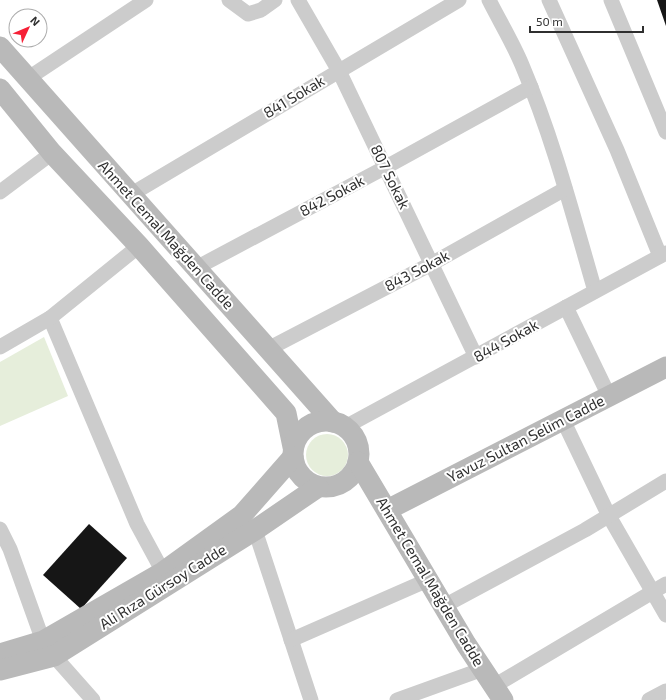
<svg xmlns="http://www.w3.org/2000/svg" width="666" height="700" font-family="'Exo 2',sans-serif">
  <rect width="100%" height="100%" fill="#fff"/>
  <g fill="#e6eedb">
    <polygon points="44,337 68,396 0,426 0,362"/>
    <circle cx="327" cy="455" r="21"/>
  </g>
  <g fill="#161616">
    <polygon points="657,0 666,0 666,26"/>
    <polygon points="89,524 127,558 81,609 43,575"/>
  </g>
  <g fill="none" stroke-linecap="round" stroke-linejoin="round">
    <g stroke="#ccc" stroke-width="15">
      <polyline points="229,0 248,14 261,10 275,0"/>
      <polyline points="298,0 339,71 476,357"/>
      <path d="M489 0C500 22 513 43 522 65 553 138 573 215 595 291"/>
      <polyline points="549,0 617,150 660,256"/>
      <polyline points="611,0 666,132"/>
      <polyline points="27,79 146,0"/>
      <polyline points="0,192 52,153"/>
      <polyline points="130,195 459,0"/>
      <polyline points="196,268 386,167 531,87"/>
      <polyline points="566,307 609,396"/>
      <polyline points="50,318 137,524 163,572"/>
      <polyline points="0,347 50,318 139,246"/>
      <polyline points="268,349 433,263 565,189"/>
      <polyline points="563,420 609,516 666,615"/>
      <polyline points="345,427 666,253"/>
      <polyline points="0,529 10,549 43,641"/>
      <polyline points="255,530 311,700"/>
      <polyline points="444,606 585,530 666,481"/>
      <polyline points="291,640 428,580"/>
      <polyline points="54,656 93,700"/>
      <polyline points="494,686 666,584"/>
      <polyline points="397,700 483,669"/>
      <polyline points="649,700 666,691"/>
    </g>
    <g stroke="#b9b9b9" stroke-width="21">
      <polyline points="0,47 333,422"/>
      <polyline points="0,89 52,153 139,246 286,413 293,447"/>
      <circle cx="326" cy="454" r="33"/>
      <polyline points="358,462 466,644 503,700"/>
      <polyline points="387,510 666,367"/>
      <polyline points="0,654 43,641 163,572 242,515 293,457"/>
      <polyline points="0,670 54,656 255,530 318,487"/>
    </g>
  </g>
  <g text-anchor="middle" stroke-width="4" stroke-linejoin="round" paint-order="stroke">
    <g font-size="15" fill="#2f2f2f" stroke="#fff">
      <text transform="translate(294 97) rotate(-31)" y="5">841 Sokak</text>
      <text transform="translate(390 177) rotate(64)" y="5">807 Sokak</text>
      <text transform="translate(332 196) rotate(-28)" y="5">842 Sokak</text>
      <text transform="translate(166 235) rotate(48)" y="5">Ahmet Cemal Mağden Cadde</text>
      <text transform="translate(417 271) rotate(-28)" y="5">843 Sokak</text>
      <text transform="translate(506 341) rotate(-29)" y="5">844 Sokak</text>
      <text transform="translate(526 439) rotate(-27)" y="5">Yavuz Sultan Selim Cadde</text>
      <text transform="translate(430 582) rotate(59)" y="5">Ahmet Cemal Mağden Cadde</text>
      <text transform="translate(163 587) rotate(-32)" y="5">Ali Rıza Gürsoy Cadde</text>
    </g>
  </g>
  <g transform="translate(28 28) rotate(46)"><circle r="19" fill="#ffffff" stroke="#acacac"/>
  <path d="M0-3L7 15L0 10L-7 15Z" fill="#f62036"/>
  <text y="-6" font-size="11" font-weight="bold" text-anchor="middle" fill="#2f2f2f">N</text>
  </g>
  <path d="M530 26v6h113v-6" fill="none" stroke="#2f2f2f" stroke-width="2"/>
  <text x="536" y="26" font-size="12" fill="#2f2f2f" stroke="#ffffff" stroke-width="3" paint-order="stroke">50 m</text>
</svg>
